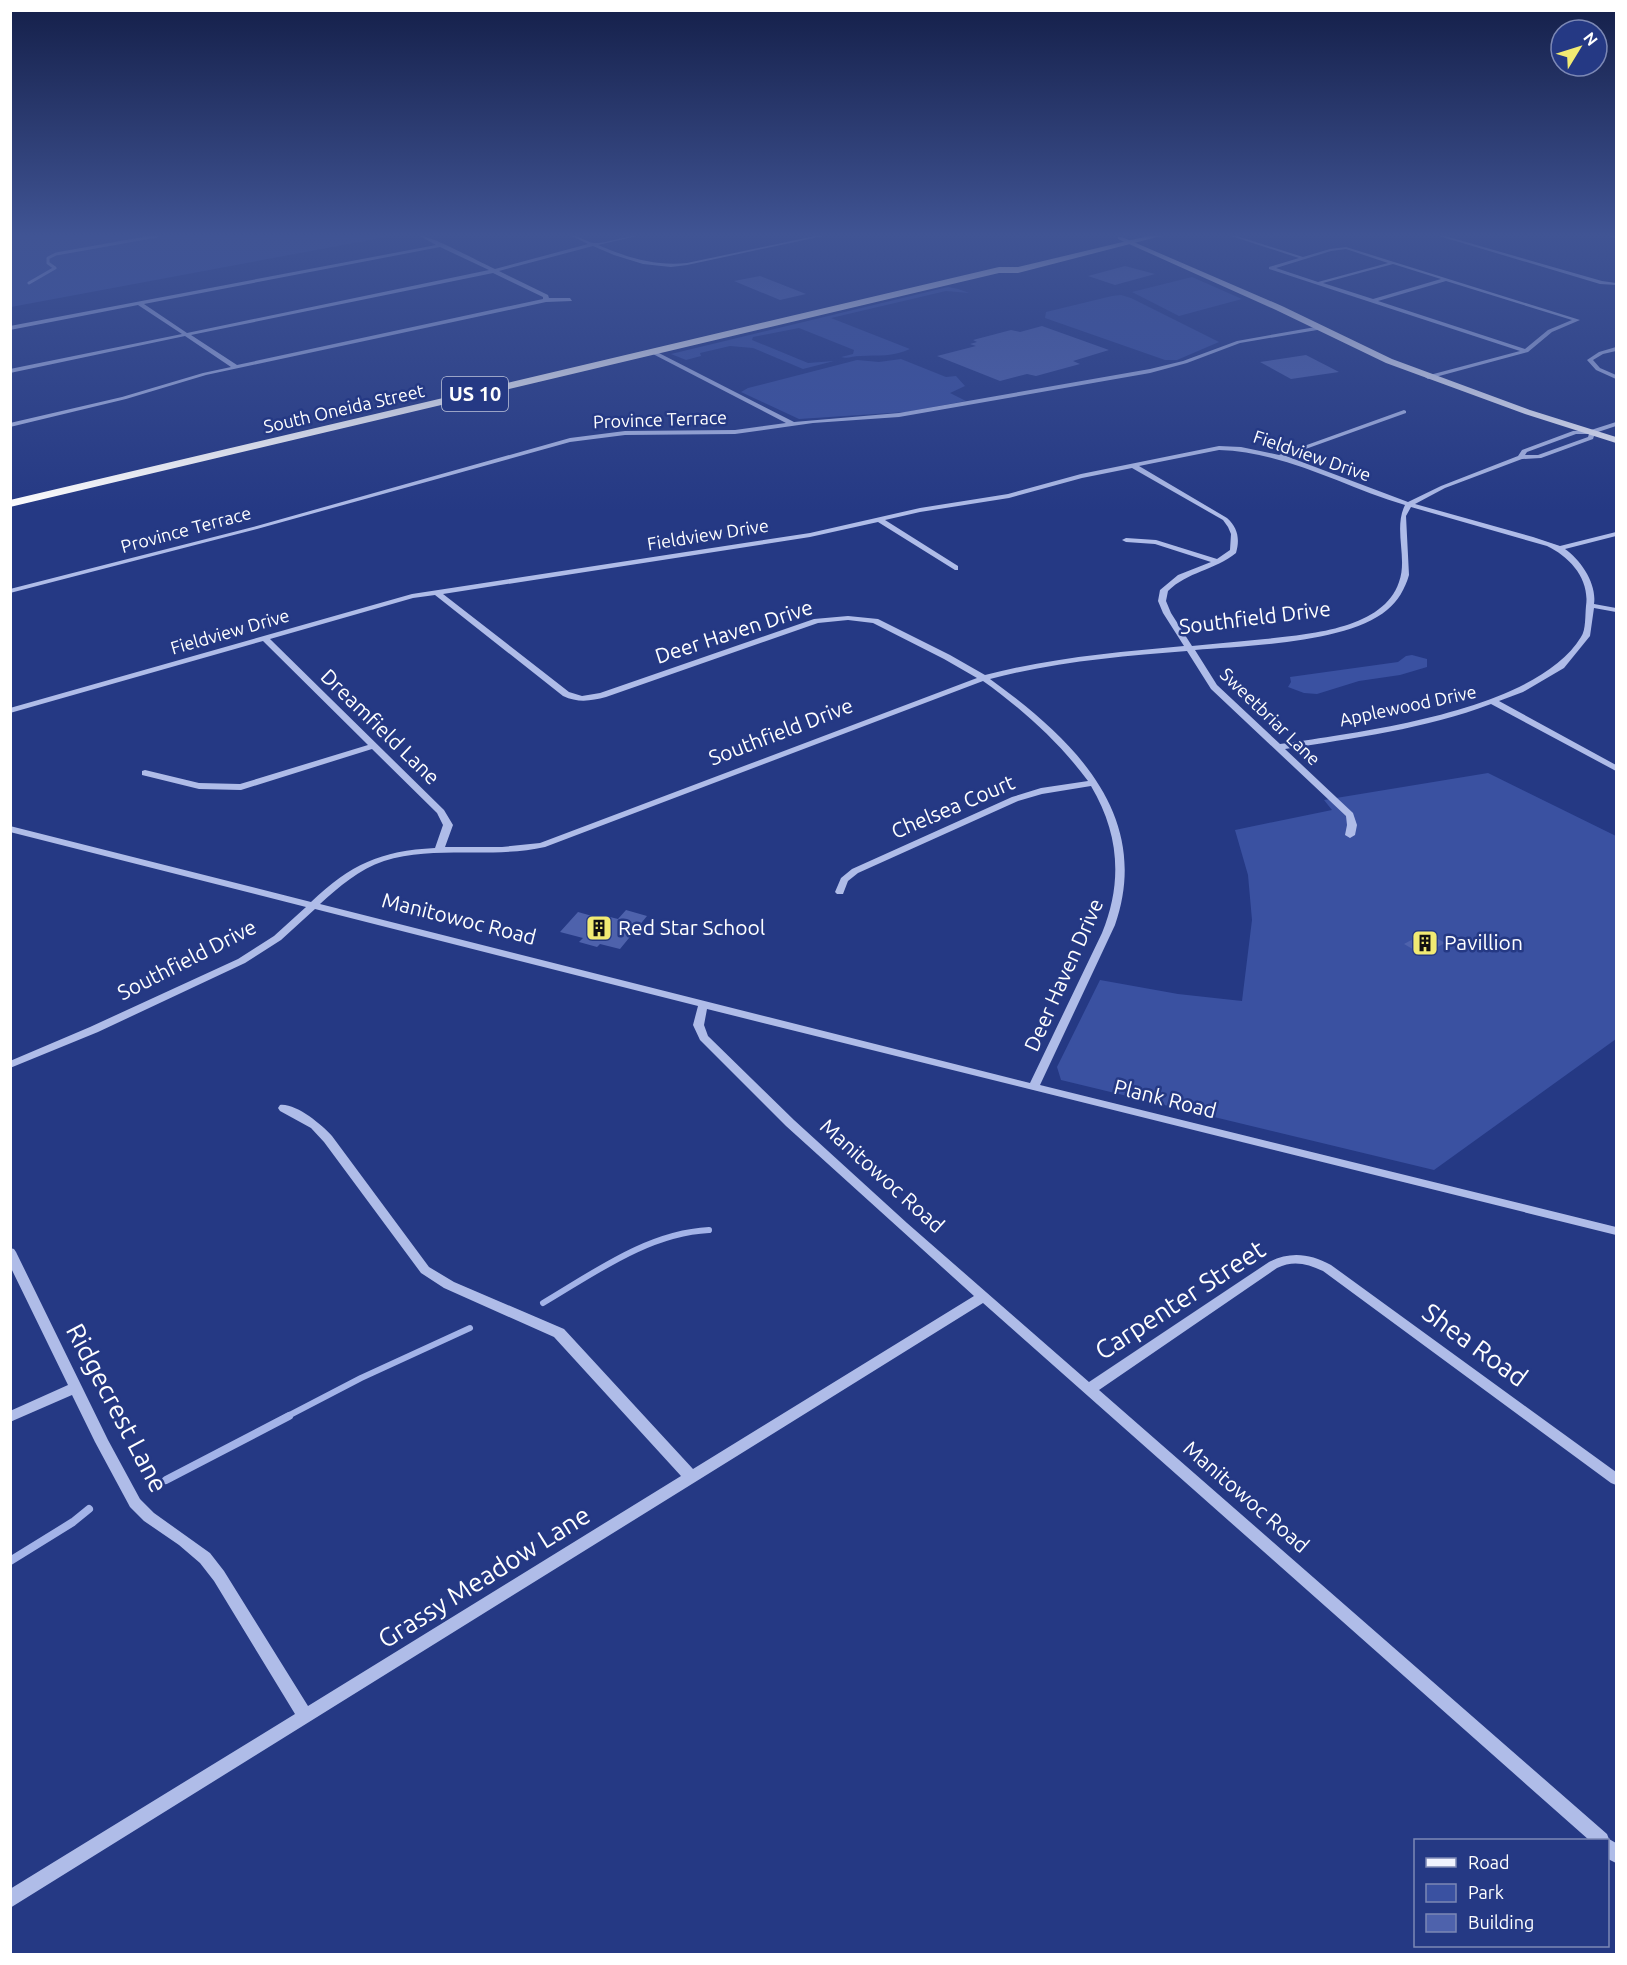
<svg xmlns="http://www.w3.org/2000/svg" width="1627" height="1965" font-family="Ubuntu,sans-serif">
  <rect width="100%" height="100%" fill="#253984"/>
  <g fill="#3a51a1">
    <polygon points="11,236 391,236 11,307"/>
    <polygon points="1192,277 1242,299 1179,316 1132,292"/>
    <path d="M948 287 958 289 1033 316 969 293 946 291 831 318 910 349C893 357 878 355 860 356 853 356 847 359 841 357L853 354 854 350 799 328 753 337 752 340 808 363 834 361 803 369 753 348 730 346 700 353 701 356 686 360 671 354Z"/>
    <polygon points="1121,295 1131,298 1219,342 1177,360 1165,360 1045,318 1046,312 1112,296"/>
    <polygon points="901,359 946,377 956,376 965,386 950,393 966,401 906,412 799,419 741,392 748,388 857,360 879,362"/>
    <polygon points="1412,655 1427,659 1427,667 1400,675 1359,681 1317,694 1304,693 1288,687 1291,682 1290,677 1398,662 1406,656"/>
    <polygon points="1488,773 1616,836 1616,1039 1434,1170 1061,1080 1057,1067 1100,980 1178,994 1242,1001 1252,920 1248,875 1235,830 1332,810 1324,800"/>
  </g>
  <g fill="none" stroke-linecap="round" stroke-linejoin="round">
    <polyline stroke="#a3b3e8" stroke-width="3" points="29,283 55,268 48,263 48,258 56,254 157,236"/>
    <g stroke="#a3b3e8" stroke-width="6">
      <path d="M543 1303C594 1273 648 1233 709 1230"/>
      <polyline points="286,1417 361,1378 470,1328"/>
    </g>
    <g stroke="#a3b3e8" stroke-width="8">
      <polyline points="166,1480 289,1416"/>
      <polyline points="10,1561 73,1522 89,1509"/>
    </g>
  </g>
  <g fill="#4e62ac">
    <polygon points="1125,266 1155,274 1115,285 1088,276"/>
    <polygon points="760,276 806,294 780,300 734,281"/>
    <polygon points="1042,326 1109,350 1073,361 1080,364 1036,376 1027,374 1000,381 937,356 976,346 970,344 977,342 973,340 1011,330 1020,332"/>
    <polygon points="1306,355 1339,372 1291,379 1260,362"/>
    <polygon points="626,910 647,916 620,949 600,944 597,947 579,942 583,938 560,932 578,912 603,919 606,916 618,919"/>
    <polygon points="1426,932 1445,943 1423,955 1404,944"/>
  </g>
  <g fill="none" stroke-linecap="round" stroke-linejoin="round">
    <g fill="#afbce8" fill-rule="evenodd">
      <path d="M420 236C433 236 479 262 495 269L588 244 572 236C580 236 586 242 594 243 606 244 623 236 637 236L598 245C628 258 655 266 687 263L815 236H823L687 265 671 267 643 264 614 255 593 246 499 271 548 295 549 298H570L572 301 546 302 206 375 126 399 10 427V423L122 397 203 373 231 367 185 336 10 373V369L182 334 138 305 10 330V326L436 245ZM440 247 489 270 187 333 144 304ZM493 273 543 297V299L237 365 191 335Z"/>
      <path d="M1231 236H1237L1303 257 1330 249 1346 247 1580 320 1552 332 1528 352 1428 379 1425 377 1426 376 1520 351 1269 269V267L1299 258ZM1346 249 1388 263 1318 282 1276 268 1331 251ZM1393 264 1441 279 1373 299 1323 283ZM1446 281 1572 320 1548 330 1525 349 1378 301Z"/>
      <polygon points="1439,236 1445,236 1602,281 1616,283 1616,285 1600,284"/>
      <polygon points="1610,236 1616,236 1616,238 1610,237"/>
      <polygon points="1321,326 1323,327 1323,329 1240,343 1187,363 1150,373 899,417 813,423 735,434 625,435 570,442 257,529 10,593 10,589 253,527 570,438 625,431 735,430 786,423 651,353 651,351 653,350 794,422 899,413 1150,369 1183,361 1237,341"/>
      <polygon points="1616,347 1616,351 1603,354 1593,360 1600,368 1616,375 1616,379 1596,370 1587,360 1599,352"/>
      <path d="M1404 410 1406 411V413L1286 456 1408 502 1441 486 1518 456 1522 450 1573 431 1591 430 1616 422V426L1595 433 1593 439 1541 458 1522 459 1445 488 1415 504 1533 537 1560 546 1616 532V536L1565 549C1581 560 1597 584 1594 604L1616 608V612L1594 608 1590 636 1564 668 1523 692 1499 701 1616 765V771L1491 704C1425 729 1354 738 1285 749L1353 813 1357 825 1355 835 1350 838 1345 835 1347 825 1346 816 1211 689 1187 651C1121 656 1055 662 990 679 1073 739 1153 815 1115 925L1040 1085 1616 1227V1235L707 1009 704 1025 708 1036 794 1120 907 1223 1089 1382 1269 1262C1291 1251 1310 1254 1331 1265L1616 1472V1485L1611 1483 1323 1271C1307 1264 1294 1260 1277 1268L1099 1390 1607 1834 1609 1839 1616 1843V1863L1608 1859V1840H1589L983 1303 10 1908V1889L295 1714 214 1581 200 1563 179 1545 144 1521 130 1507 95 1442 72 1395 10 1422V1411L68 1385 10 1266V1248L14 1249 16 1252 108 1440 140 1499 154 1513 210 1553 224 1571 308 1706 681 1476 554 1337 444 1288 421 1273 324 1142 311 1128 280 1111 278 1108 280 1105C296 1103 322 1125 332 1136L429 1267 454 1282 564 1329 693 1469 974 1296 786 1126 700 1040 693 1025 698 1006 315 909 281 940 245 963 98 1032 10 1068V1061L90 1027 238 959 274 936 306 907 10 832V826L311 902C351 864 380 851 435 848L443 825 437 813 372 749 241 790 199 789 142 775V771L145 770 199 783 240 784 368 745 263 641 10 713V708L412 594 810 533 920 508 1008 494 1081 474 1219 446 1241 447 1279 455ZM1576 434H1589L1588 437 1538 455H1525L1527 452ZM1219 450C1286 452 1342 486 1405 505 1393 529 1408 558 1399 582 1383 630 1307 634 1265 639 1241 641 1216 644 1192 646L1171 613 1166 601 1168 591C1187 572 1215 570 1236 553 1240 539 1238 528 1227 518L1139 466ZM1132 468 1223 520 1228 527 1231 534 1230 550 1217 559 1156 540 1126 538 1122 540 1126 542 1155 544 1211 562 1178 575 1160 590 1158 601 1163 613 1184 646C1117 652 1050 658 985 675L950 655 878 619 848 616 814 619 600 693 582 696 569 692 443 594 810 537 878 522 955 570H958V566L885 520 920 512 1009 498 1082 478ZM1411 507 1547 546C1570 557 1590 579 1586 606 1585 615 1586 630 1581 637 1536 711 1361 732 1280 744L1217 685 1195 650C1246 646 1348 643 1387 610 1398 601 1405 589 1409 575L1406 516ZM435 595 563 696C578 703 591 701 606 697L818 623 848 620 873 623 944 659 977 678 540 843 502 847H445L453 825 444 810 270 639 413 598ZM983 681C1021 708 1060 743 1088 781L1041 788 1012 797 852 869 841 878 835 892 837 894H843L848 881 858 873 1018 801 1042 794 1091 786C1119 833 1123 882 1102 933L1030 1083 320 904C339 887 359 869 384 861 435 845 493 859 545 847Z"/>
    </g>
    <polygon fill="#f1f3fe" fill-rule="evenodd" points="1118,237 1122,237 1282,306 1392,359 1530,410 1616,437 1616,443 1525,414 1386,363 1276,310 1118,239"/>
    <polygon fill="#fff" fill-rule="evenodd" points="1148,236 1161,236 1018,273 999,273 10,507 10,500 999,267 1018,267"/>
  </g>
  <linearGradient id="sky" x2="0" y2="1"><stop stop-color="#141f49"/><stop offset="0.46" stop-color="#405494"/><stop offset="1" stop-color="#405494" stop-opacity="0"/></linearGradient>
  <rect width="1627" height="511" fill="url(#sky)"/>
  <defs>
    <symbol id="building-square" viewBox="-11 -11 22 22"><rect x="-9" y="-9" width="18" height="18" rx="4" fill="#f1ea73" stroke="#253984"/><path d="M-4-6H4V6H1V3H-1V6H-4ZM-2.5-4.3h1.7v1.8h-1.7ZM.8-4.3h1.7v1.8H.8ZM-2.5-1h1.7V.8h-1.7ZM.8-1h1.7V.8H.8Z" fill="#111"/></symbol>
  </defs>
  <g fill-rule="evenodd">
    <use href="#building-square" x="584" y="913" width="30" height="30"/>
    <use href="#building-square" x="1410" y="928" width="30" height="30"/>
  </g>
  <g text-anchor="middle" stroke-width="5" stroke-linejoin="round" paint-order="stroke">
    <g font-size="18" fill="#fff" stroke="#253984">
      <text transform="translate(344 409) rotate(-13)" y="6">South Oneida Street</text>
      <text transform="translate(660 420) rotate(-2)" y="6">Province Terrace</text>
      <text transform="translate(1312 456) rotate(19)" y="6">Fieldview Drive</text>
      <text transform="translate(186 530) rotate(-15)" y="6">Province Terrace</text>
      <text transform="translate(708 535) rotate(-9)" y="6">Fieldview Drive</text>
      <text transform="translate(230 632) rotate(-16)" y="6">Fieldview Drive</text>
      <text transform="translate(1408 706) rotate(-12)" y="6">Applewood Drive</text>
      <text transform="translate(1270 717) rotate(44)" y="6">Sweetbriar Lane</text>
    </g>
    <rect fill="#253984" stroke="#bec4da" stroke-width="1.5" x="442" y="377" width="66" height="34" rx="4.5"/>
    <g font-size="20" font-weight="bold" fill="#fff">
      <text x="475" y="401">US 10</text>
    </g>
    <g font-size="21" fill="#fff" stroke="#253984">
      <text transform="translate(1255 618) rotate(-7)" y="7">Southfield Drive</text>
      <text transform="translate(734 632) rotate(-18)" y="7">Deer Haven Drive</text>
      <text transform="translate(380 727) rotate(44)" y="7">Dreamfield Lane</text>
      <text transform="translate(781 732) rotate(-21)" y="7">Southfield Drive</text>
      <text transform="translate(953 807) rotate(-23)" y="7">Chelsea Court</text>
      <text transform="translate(459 919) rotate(14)" y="7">Manitowoc Road</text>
      <text transform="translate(187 960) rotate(-27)" y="7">Southfield Drive</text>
      <text transform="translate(1064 975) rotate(-66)" y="7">Deer Haven Drive</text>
      <text transform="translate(1165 1099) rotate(14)" y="7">Plank Road</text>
      <text transform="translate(882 1176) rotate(42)" y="7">Manitowoc Road</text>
      <text transform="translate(1246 1497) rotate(41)" y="7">Manitowoc Road</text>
    </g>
    <g font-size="21" fill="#fff" stroke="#253984" text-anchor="start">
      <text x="618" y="935">Red Star School</text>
      <text x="1444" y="950">Pavillion</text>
    </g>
    <g font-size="26" fill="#fff" stroke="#253984">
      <text transform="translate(1180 1300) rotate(-33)" y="9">Carpenter Street</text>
      <text transform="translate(1475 1345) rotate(36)" y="9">Shea Road</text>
      <text transform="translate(117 1408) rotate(62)" y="9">Ridgecrest Lane</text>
      <text transform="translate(484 1577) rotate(-32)" y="9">Grassy Meadow Lane</text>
    </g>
  </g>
  <rect width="1627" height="1965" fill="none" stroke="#ffffff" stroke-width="24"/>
  <rect x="1414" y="1839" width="195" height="108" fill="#253984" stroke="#7c88b5" stroke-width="1.5"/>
  <rect x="1426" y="1858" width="30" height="9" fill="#f1f3fe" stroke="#7c88b5" stroke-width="1.5"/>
  <text x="1468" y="1869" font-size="18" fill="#ffffff">Road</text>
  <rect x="1426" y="1884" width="30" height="18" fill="#3a51a1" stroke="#7c88b5" stroke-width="1.5"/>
  <text x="1468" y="1899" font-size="18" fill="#ffffff">Park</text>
  <rect x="1426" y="1914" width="30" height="18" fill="#4e62ac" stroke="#7c88b5" stroke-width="1.5"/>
  <text x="1468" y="1929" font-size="18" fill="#ffffff">Building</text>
  <g transform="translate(1579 48) rotate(52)"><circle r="28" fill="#253984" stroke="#7c88b5" stroke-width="1.5"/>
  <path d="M0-4.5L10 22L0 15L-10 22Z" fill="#f1ea73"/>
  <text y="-9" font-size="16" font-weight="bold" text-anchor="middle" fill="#ffffff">N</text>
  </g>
</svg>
